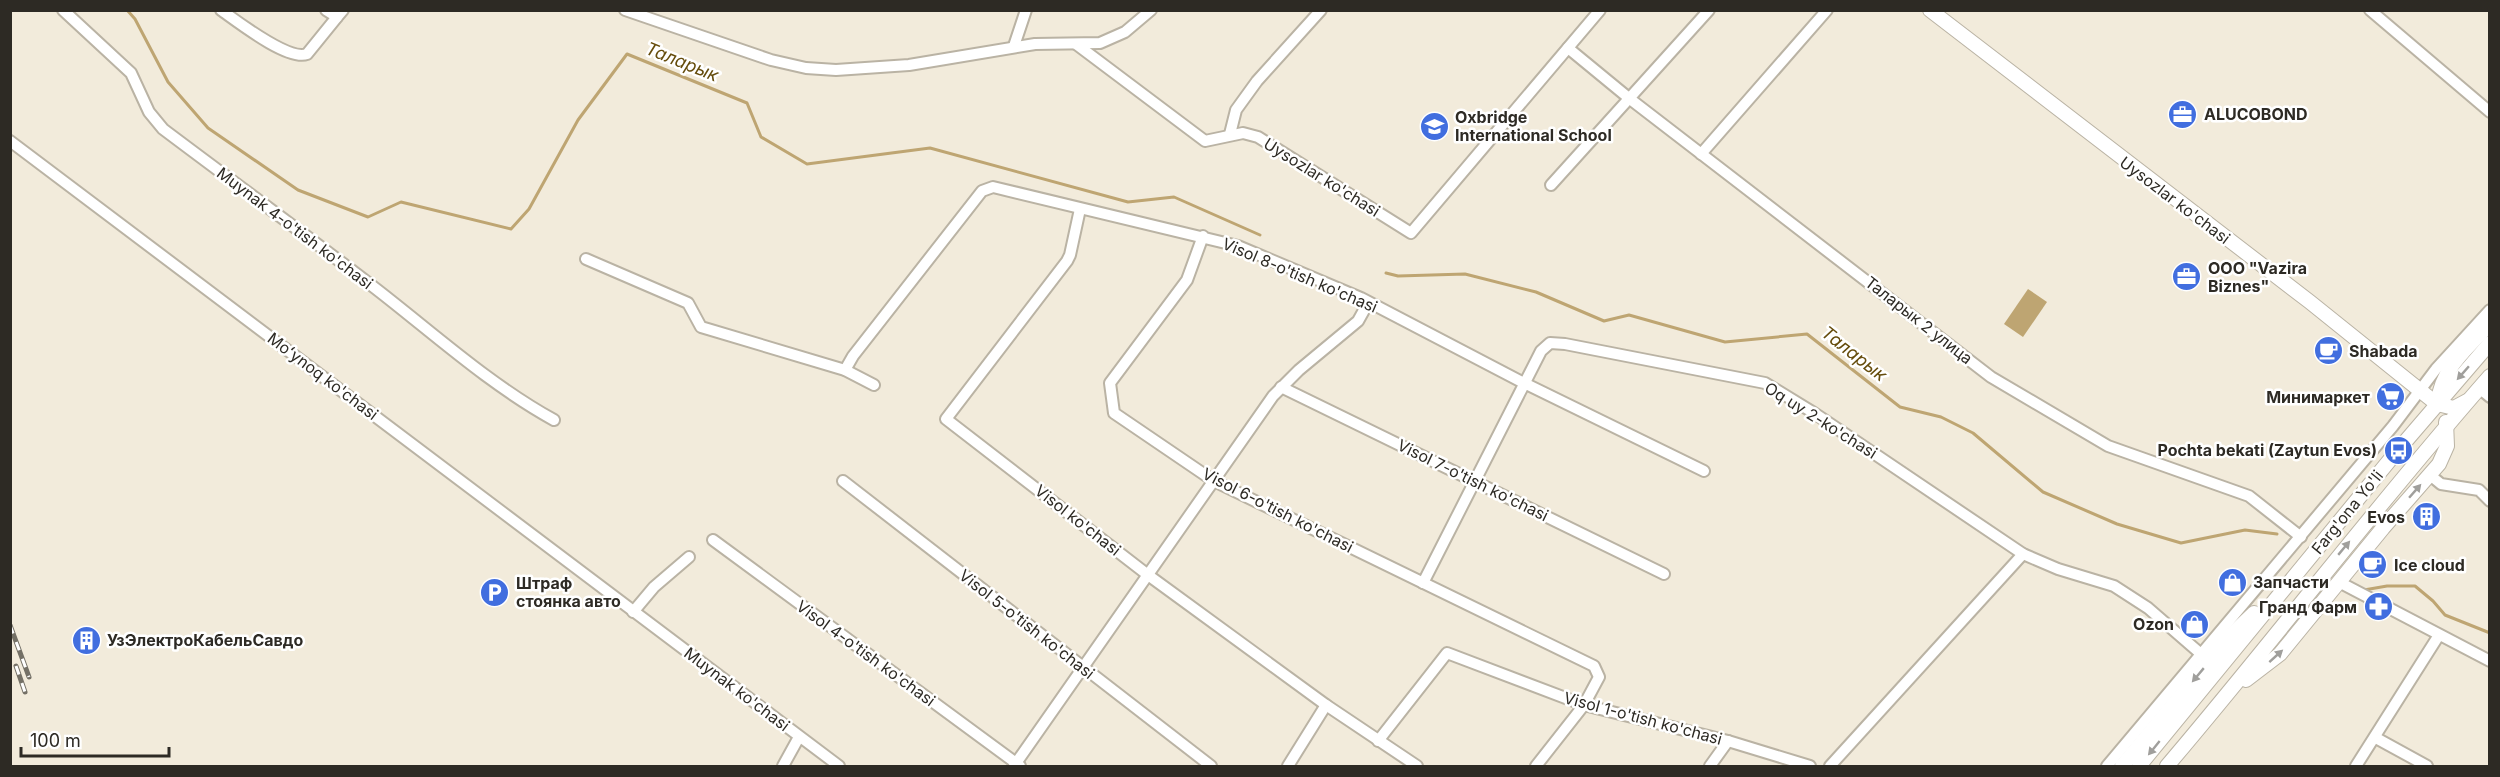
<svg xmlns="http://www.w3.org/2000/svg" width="2500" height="777" font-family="Inter,sans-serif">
  <rect width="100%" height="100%" fill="#f2ebdb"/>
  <polygon fill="#bea572" points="2028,289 2047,302 2023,337 2004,324"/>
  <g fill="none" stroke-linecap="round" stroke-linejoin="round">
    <g stroke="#bea572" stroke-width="3">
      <polyline points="127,10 135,19 168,82 208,128 298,190 368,217 401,202 511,229 529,209 578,120 627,54 747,103 761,137 807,164 930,148 1128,202 1174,197 1260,235"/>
      <polyline points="1386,273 1398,276 1465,274 1536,292 1604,321 1629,315 1725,342 1807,334 1900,407 1941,417 1973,433 2043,492 2117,524 2181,543 2245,530 2277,534"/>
      <polyline points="2364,590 2387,586 2415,586 2433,601 2445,615 2490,633"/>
    </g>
    <defs>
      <g id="minor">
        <path d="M63 10 131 73 149 112 163 129C232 181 302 232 371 285 431 331 487 383 554 420"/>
        <path d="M221 10C238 22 288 61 307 54L337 17"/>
        <polyline points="326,10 337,17 343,10"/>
        <polyline points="625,10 771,60 806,68 836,70 909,65 1035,44 1100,43 1125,32 1151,10"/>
        <polyline points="2370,10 2490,112"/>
        <polyline points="1076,44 1205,141 1243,133 1258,137 1411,233 1600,10"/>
        <polyline points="1014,46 1026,10"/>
        <polyline points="1568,48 1630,99 1991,377 2108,446 2249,496 2301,537"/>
        <polyline points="1230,134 1236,110 1257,81 1321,10"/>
        <polyline points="10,141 839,766"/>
        <polyline points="1701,154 1827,10"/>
        <polyline points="1551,185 1709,10"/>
        <polyline points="1080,209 1070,255 1067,261 946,419 1148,575 1326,705 1417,766"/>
        <polyline points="1203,236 1187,280 1110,383 1114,413 1214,481 1594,666 1599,677 1584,705 1536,766"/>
        <polyline points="586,259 688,303 701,327 845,370 874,385"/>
        <polyline points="845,370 853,356 982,191 993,187 1238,246 1361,298 1524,383 1704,471"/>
        <polyline points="1281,387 1664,574"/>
        <polyline points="2479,388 2490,397"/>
        <polyline points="2430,475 2441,484 2479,490 2490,501"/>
        <polyline points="843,481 1211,766"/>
        <polyline points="713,540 1020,766"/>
        <polyline points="2339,582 2490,661"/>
        <polyline points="1423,583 1541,351 1550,343 1565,344 1765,383 1814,413 2023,554 2058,569 2114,586 2148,608 2201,654"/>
        <polyline points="633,612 654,587 689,557"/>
        <polyline points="2376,738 2427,766"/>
        <polyline points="1378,741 1447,653 1584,705 1728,741 1810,766"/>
        <polyline points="783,766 799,737"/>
        <polyline points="1014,766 1273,396 1299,370 1358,321 1368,303"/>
        <polyline points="1288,766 1326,705"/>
        <polyline points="1710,766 1728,741"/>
        <polyline points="1830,766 2023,554"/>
        <polyline points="2107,766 2393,426 2436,369 2490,310"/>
        <polyline points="2356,766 2439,635"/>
      </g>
      <g id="major">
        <polyline points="1930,10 2310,302 2437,404 2454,408 2467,401"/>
        <path d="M2438 402C2441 369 2468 347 2490 324"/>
        <polyline points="2246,680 2280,654 2383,528 2439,464 2447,446 2446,422"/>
        <polyline points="2122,766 2232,634 2254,613"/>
        <polyline points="2139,766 2398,450 2490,343"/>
        <path d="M2167 766C2276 638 2378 503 2490 376"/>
      </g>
    </defs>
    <use href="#minor" stroke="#bab3a4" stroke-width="14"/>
    <use href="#major" stroke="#bab3a4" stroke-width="16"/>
    <use href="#minor" stroke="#fff" stroke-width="10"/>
    <use href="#major" stroke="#fff" stroke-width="14"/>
    <defs>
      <g id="rail">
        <polyline points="10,625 29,677"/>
        <polyline points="16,666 25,692"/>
      </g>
    </defs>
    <use href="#rail" stroke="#747066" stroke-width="5"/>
    <use href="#rail" stroke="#fff" stroke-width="3" stroke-dasharray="9" stroke-linecap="butt"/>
  </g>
  <defs><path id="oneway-solid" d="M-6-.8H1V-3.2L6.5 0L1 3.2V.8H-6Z" transform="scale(1.5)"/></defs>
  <g fill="#a09f9c">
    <use href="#oneway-solid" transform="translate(2463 373) rotate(131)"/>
    <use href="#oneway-solid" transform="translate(2415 491) rotate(-49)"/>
    <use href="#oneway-solid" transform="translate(2344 548) rotate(-50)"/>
    <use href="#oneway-solid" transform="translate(2276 656) rotate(-42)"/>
    <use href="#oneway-solid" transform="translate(2198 675) rotate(130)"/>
    <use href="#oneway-solid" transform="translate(2154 748) rotate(129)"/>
  </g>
  <defs>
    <symbol id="office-disc" viewBox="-11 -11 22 22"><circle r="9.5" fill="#416edf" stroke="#fff"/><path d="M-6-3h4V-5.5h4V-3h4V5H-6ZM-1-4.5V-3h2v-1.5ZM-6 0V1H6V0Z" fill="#fff"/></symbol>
    <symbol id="school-disc" viewBox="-11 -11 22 22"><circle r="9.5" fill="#416edf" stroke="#fff"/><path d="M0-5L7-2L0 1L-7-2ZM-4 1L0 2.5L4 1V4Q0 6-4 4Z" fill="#fff"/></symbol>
    <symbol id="cafe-disc" viewBox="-11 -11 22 22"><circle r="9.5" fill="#416edf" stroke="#fff"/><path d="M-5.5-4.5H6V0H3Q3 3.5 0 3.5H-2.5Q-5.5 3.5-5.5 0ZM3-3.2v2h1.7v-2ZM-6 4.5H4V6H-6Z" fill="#fff"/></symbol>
    <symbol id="supermarket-disc" viewBox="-11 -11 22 22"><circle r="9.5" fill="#416edf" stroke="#fff"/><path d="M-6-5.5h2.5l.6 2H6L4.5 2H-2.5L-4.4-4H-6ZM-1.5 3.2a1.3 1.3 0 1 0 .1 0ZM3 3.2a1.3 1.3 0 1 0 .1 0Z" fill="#fff"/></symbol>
    <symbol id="bus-disc" viewBox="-11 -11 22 22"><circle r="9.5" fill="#416edf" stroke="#fff"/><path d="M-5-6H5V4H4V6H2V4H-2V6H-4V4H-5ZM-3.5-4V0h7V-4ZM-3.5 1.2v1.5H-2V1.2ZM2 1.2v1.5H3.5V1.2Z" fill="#fff"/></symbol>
    <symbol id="building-disc" viewBox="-11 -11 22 22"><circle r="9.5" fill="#416edf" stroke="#fff"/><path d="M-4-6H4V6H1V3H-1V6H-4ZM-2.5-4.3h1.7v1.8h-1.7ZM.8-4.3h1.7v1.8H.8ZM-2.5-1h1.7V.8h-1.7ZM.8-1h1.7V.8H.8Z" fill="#fff"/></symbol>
    <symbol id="shop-disc" viewBox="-11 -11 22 22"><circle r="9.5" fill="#416edf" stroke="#fff"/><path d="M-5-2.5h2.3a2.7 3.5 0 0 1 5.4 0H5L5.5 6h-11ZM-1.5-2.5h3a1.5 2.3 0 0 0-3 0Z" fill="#fff"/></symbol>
    <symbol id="parking-disc" viewBox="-11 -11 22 22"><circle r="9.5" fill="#416edf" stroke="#fff"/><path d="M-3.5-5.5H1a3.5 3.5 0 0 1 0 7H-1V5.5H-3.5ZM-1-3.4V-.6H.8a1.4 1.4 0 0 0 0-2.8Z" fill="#fff"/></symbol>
    <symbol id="pharmacy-disc" viewBox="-11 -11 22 22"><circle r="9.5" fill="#416edf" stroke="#fff"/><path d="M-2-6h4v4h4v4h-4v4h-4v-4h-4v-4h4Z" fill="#fff"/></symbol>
  </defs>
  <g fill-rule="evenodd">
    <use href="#office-disc" x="2166" y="98" width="33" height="33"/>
    <use href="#school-disc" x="1418" y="110" width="33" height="33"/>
    <use href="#office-disc" x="2170" y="260" width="33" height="33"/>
    <use href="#cafe-disc" x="2312" y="334" width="33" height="33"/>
    <use href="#supermarket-disc" x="2374" y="380" width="33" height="33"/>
    <use href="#bus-disc" x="2382" y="434" width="33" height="33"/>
    <use href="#building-disc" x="2410" y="500" width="33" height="33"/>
    <use href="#cafe-disc" x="2356" y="548" width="33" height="33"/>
    <use href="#shop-disc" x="2216" y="566" width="33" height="33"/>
    <use href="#parking-disc" x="478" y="576" width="33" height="33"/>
    <use href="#pharmacy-disc" x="2362" y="590" width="33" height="33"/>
    <use href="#shop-disc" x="2178" y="608" width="33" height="33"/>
    <use href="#building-disc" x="70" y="624" width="33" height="33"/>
  </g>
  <g text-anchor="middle" stroke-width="5" stroke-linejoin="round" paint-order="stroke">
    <g font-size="16" font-weight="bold" fill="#2d2a24" stroke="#fff" text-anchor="start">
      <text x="2204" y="120">ALUCOBOND</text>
      <text x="1455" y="123">Oxbridge<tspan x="1455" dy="18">International School</tspan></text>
      <text x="2208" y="274">OOO "Vazira<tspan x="2208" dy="18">Biznes"</tspan></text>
      <text x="2349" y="357">Shabada</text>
      <text x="2370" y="403" text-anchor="end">Минимаркет</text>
      <text x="2377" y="456" text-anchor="end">Pochta bekati (Zaytun Evos)</text>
      <text x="2405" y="523" text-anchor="end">Evos</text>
      <text x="2394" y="571">Ice cloud</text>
      <text x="2253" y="588">Запчасти</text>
      <text x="516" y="589">Штраф<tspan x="516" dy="18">стоянка авто</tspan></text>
      <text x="2357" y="613" text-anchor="end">Гранд Фарм</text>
      <text x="2174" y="630" text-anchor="end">Ozon</text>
      <text x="107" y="646">УзЭлектроКабельСавдо</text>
    </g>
    <g font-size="16" fill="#2d2a24" stroke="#fff">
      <text transform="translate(1322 177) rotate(32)" y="6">Uysozlar ko'chasi</text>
      <text transform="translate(2175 200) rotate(37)" y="6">Uysozlar ko'chasi</text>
      <text transform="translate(295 228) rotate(37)" y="6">Muynak 4-o'tish ko'chasi</text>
      <text transform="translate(1300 275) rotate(23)" y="6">Visol 8-o'tish ko'chasi</text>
      <text transform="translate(1919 320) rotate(38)" y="6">Таларык 2 улица</text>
      <text transform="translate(323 376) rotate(37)" y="6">Moʻynoq ko'chasi</text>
      <text transform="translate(1821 420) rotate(32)" y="6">Oq uy 2-ko'chasi</text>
      <text transform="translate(1473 480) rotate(26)" y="6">Visol 7-o'tish ko'chasi</text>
      <text transform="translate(1278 510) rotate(27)" y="6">Visol 6-o'tish ko'chasi</text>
      <text transform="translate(2347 512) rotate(-51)" y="6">Farg'ona Yo'li</text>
      <text transform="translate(1078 520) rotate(38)" y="6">Visol ko'chasi</text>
      <text transform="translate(1027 624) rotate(38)" y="6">Visol 5-o'tish ko'chasi</text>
      <text transform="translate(866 653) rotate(36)" y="6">Visol 4-o'tish ko'chasi</text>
      <text transform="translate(737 689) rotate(37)" y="6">Muynak ko'chasi</text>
      <text transform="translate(1643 718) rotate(15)" y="6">Visol 1-o'tish ko'chasi</text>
    </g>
    <g font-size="18" font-style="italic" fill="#664d0d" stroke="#fff">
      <text transform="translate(682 62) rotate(22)" y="6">Таларык</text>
      <text transform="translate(1854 354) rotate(38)" y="6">Таларык</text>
    </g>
  </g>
  <rect width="2500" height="777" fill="none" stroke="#2d2a24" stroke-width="24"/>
  <path d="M21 747v9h148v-9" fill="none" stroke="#2d2a24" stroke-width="3"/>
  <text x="30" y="747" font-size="18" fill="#2d2a24" stroke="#ffffff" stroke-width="4.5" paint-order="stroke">100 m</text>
</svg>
